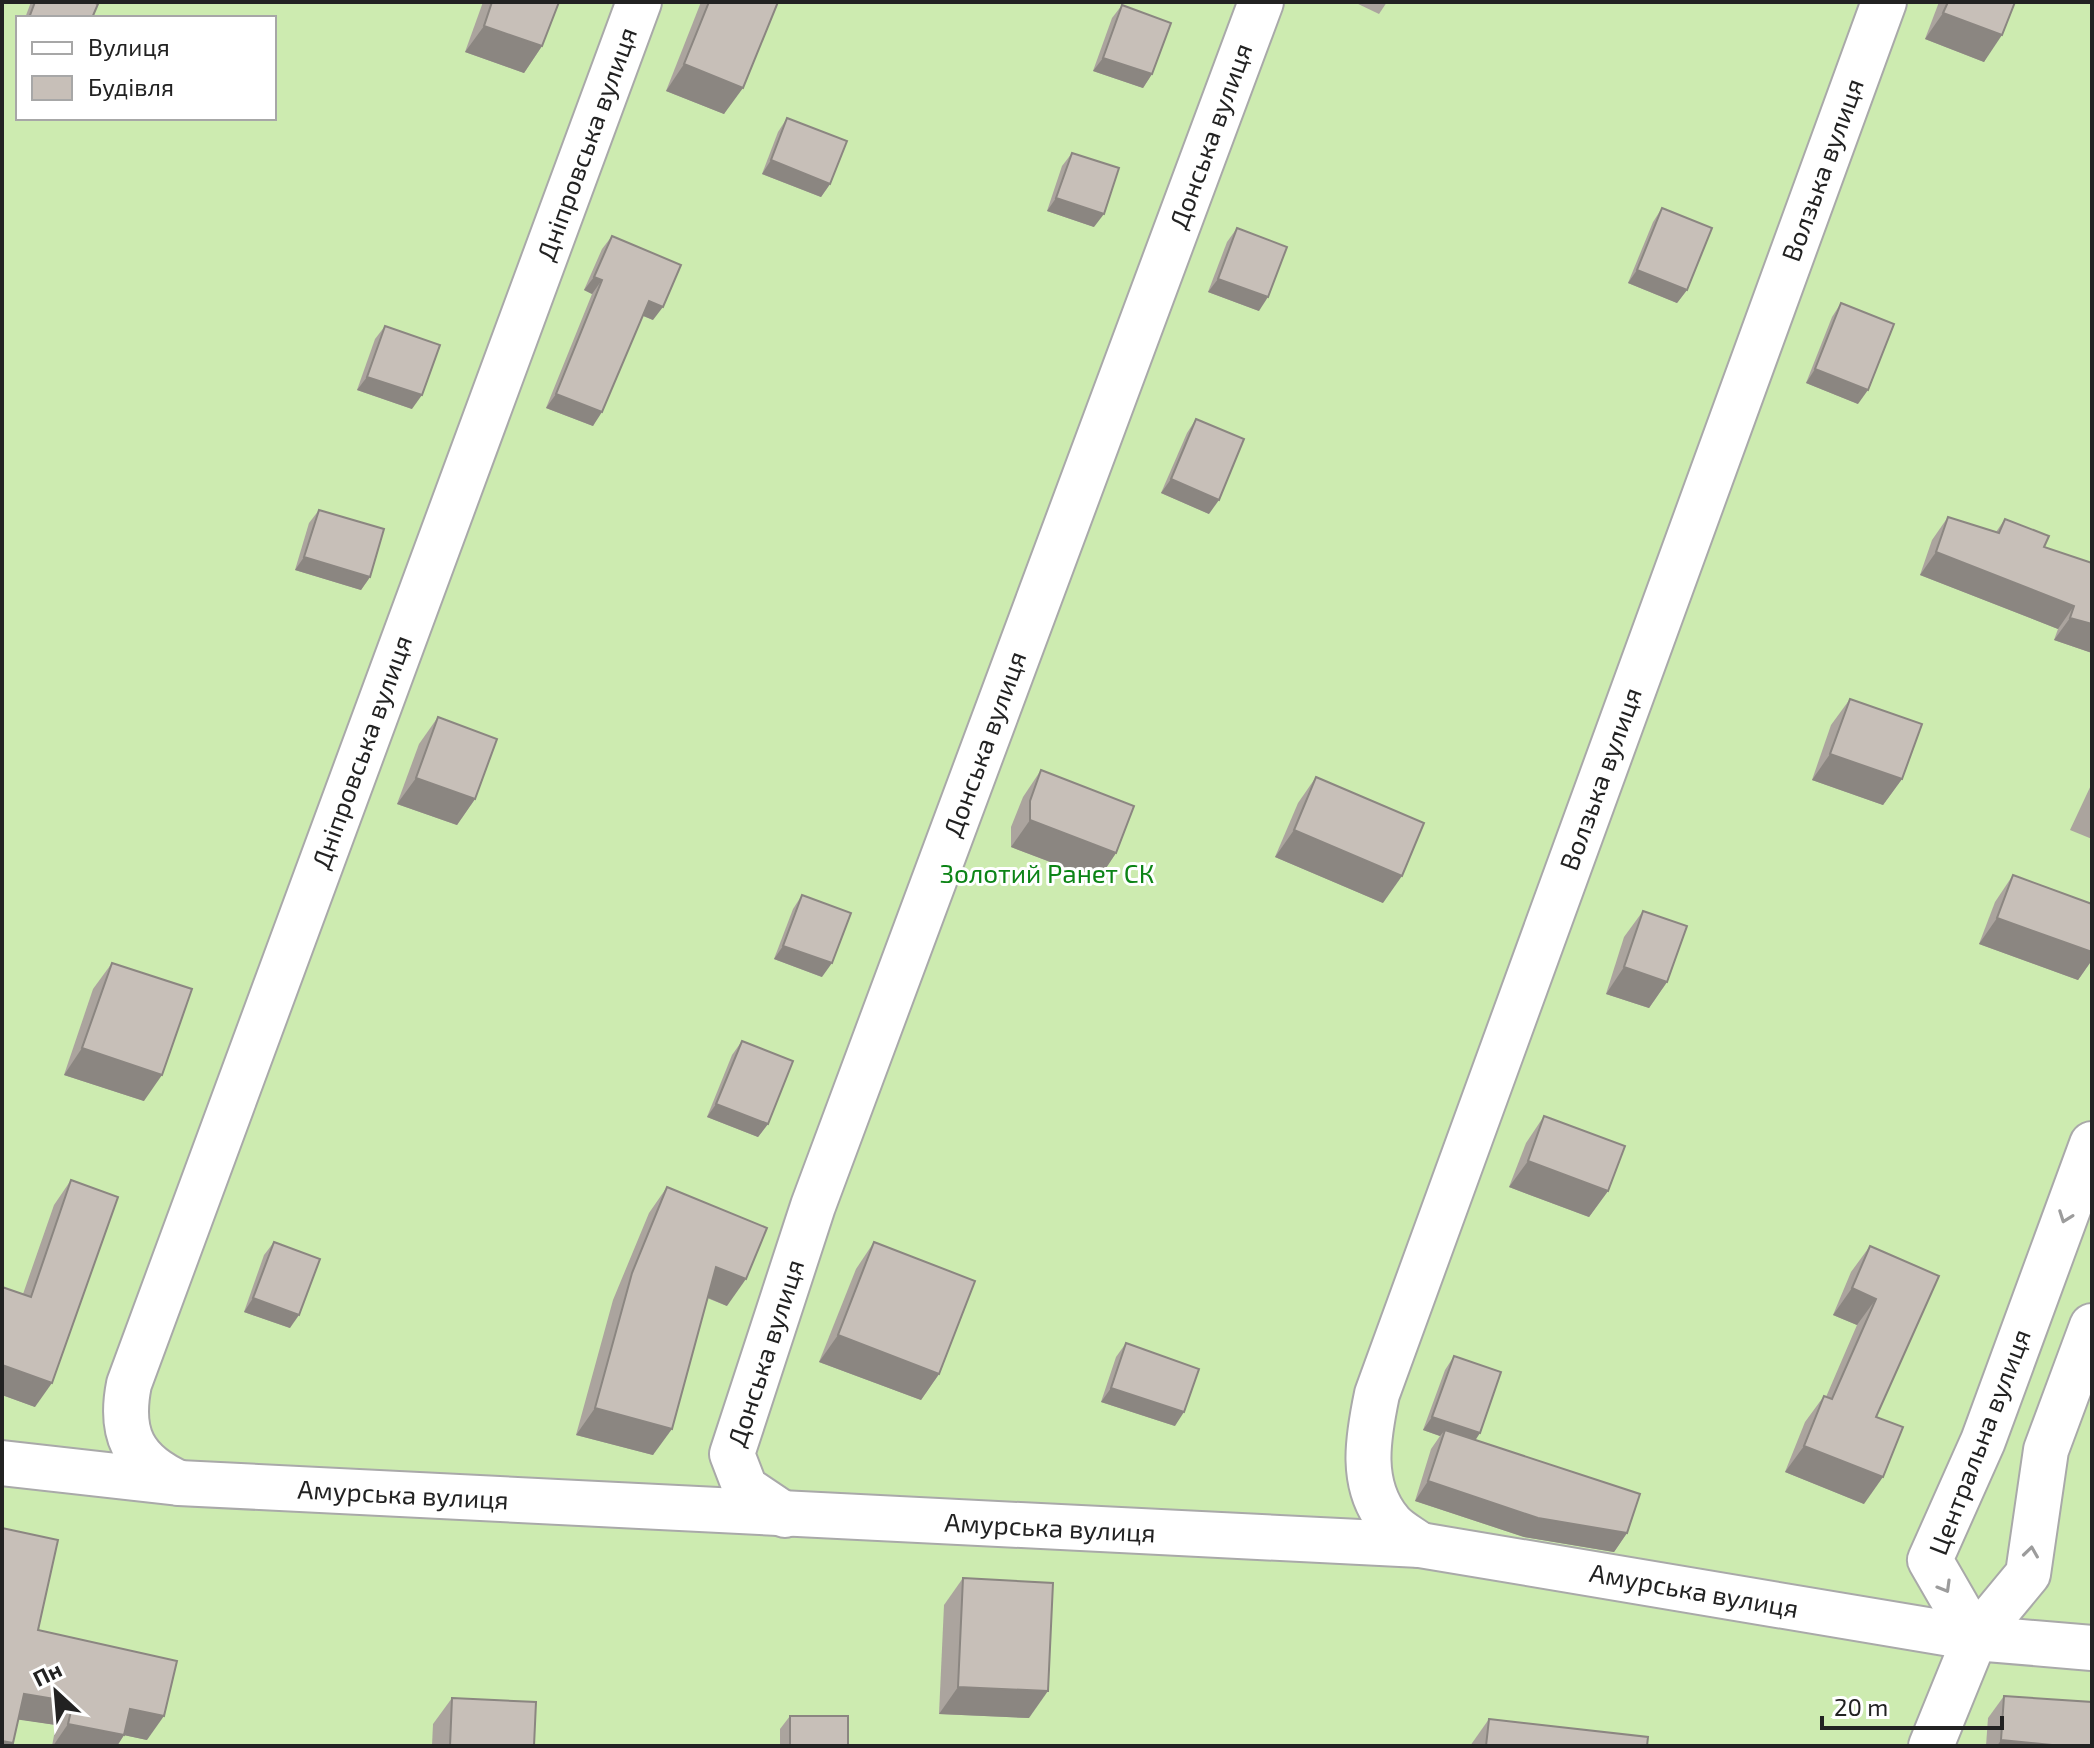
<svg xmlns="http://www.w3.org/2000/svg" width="2094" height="1748" font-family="'Exo 2',sans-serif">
  <rect width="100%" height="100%" fill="#f2efe9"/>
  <path fill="#cdebb0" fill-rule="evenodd" d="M2 2H2092V1746H2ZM18 18H274V118H18Z"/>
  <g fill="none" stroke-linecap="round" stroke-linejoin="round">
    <defs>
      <g id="minor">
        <polyline points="2,1463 179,1483 1420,1545 1975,1638 2092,1648"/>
        <path d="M179 1483C133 1462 119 1434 129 1384L639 2"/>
        <polyline points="785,1515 745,1488 732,1454 813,1206 1261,2"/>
        <path d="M1420 1545C1411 1538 1397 1531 1390 1522 1359 1485 1368 1437 1377 1394L1884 2"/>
        <polyline points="1975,1638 1930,1560 1983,1441 2092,1144"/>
        <polyline points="1931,1746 1975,1638 2028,1574 2046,1450 2092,1326"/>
      </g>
    </defs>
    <use href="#minor" stroke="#a9a9a9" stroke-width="48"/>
    <use href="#minor" stroke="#fff" stroke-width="44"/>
  </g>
  <g fill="#aba49e">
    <polygon points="31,2 93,2 92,18 25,18"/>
    <polygon points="483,2 559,2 542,46 524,73 465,52"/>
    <polygon points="701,2 778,2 724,114 666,91"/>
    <polygon points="1354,2 1387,2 1379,14"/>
    <polygon points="1939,2 2015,2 1984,62 1925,39"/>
    <polygon points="1122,5 1152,74 1143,88 1093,71 1112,18"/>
    <polygon points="787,118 830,184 821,197 762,174 778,132"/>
    <polygon points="1072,153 1094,227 1047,211 1062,166"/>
    <polygon points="1662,208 1687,290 1677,303 1628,283 1653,222"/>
    <polygon points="1237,228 1259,311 1208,292 1227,242"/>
    <polygon points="612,236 653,320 643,316 593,426 546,408 592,294 584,290 602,249"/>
    <polygon points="1841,303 1858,404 1806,383 1832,317"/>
    <polygon points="385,326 412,409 357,390 375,339"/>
    <polygon points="1196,419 1209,514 1161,493 1187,433"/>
    <polygon points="319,510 370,577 361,590 295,570 309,523"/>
    <polygon points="1948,517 1996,532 2005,519 2044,547 2092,563 2092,653 2054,640 2058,629 1920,575 1932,540"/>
    <polygon points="1850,699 1902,779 1883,805 1812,780 1831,725"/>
    <polygon points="438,717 475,799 457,825 397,804 419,744"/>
    <polygon points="1041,770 1116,853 1098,880 1011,847 1011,827 1023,797"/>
    <polygon points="1316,777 1383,903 1275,857 1298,803"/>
    <polygon points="2092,783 2092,839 2070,830"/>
    <polygon points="2013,875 2092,904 2092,960 2078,980 1979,944 1995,902"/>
    <polygon points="802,895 822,977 774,959 793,909"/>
    <polygon points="1643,911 1667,982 1649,1008 1606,994 1624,937"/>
    <polygon points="112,963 144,1101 64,1075 93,989"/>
    <polygon points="742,1041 768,1124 758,1137 707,1117 732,1055"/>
    <polygon points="1544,1116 1608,1191 1589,1217 1509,1187 1526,1143"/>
    <polygon points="71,1180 35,1407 2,1395 2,1287 23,1294 54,1205"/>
    <polygon points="667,1187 727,1306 707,1298 653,1455 576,1435 613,1300 649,1213"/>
    <polygon points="274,1242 290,1328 244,1312 264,1255"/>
    <polygon points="874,1242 939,1374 921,1400 819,1362 856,1269"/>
    <polygon points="1870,1246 1939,1276 1876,1417 1864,1504 1785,1472 1805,1422 1824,1396 1826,1397 1857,1325 1833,1315 1851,1272"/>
    <polygon points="1126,1343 1175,1426 1101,1402 1116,1357"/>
    <polygon points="1454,1356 1476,1440 1627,1533 1614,1552 1524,1537 1415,1501 1431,1449 1440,1436 1423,1430 1445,1370"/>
    <polygon points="963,1578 1029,1718 939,1714 944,1605"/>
    <polygon points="38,1630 147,1740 124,1735 117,1746 52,1746 56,1725 18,1719 13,1743 11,1746 2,1746"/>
    <polygon points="2004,1696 2092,1746 1986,1746 1988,1718"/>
    <polygon points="452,1698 534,1746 432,1746 433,1724"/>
    <polygon points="790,1716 848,1746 780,1746 780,1729"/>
    <polygon points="1489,1719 1647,1746 1470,1746"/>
  </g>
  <g fill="#8b8681">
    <polygon points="1943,13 2002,35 1984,62 1925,39"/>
    <polygon points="484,26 542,46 524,73 465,52"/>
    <polygon points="1103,58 1152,74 1143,88 1093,71"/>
    <polygon points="684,64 743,88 724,114 666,91"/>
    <polygon points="771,160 830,184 821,197 762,174"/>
    <polygon points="1056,198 1104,214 1094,227 1047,211"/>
    <polygon points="1637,270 1687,290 1677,303 1628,283"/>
    <polygon points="594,277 602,280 592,294 584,290"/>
    <polygon points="1218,279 1268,297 1259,311 1208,292"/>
    <polygon points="649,301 663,307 653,320 639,314"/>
    <polygon points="1815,369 1868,390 1858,404 1806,383"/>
    <polygon points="367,377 422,395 412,409 357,390"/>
    <polygon points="556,394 602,412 593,426 546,408"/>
    <polygon points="1171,479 1219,500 1209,514 1161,493"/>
    <polygon points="1936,552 2074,606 2058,629 1920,575"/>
    <polygon points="304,557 370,577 361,590 295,570"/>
    <polygon points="2070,618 2092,624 2092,653 2054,640"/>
    <polygon points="1830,754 1902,779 1883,805 1812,780"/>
    <polygon points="416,778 475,799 457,825 397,804"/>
    <polygon points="1030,820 1116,853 1098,880 1011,847"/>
    <polygon points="1294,830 1402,876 1383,903 1275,857"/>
    <polygon points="1997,918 2092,952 2092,960 2078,980 1979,944"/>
    <polygon points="783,946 832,963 822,977 774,959"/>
    <polygon points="1624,967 1667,982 1649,1008 1606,994"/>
    <polygon points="82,1048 162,1075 144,1101 64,1075"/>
    <polygon points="716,1104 768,1124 758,1137 707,1117"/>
    <polygon points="1528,1161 1608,1191 1589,1217 1509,1187"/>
    <polygon points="716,1267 746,1279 727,1306 697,1293"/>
    <polygon points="1852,1288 1876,1299 1857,1325 1833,1315"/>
    <polygon points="253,1298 299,1315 290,1328 244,1312"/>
    <polygon points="838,1335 939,1374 921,1400 819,1362"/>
    <polygon points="2,1365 52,1383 35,1407 2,1395"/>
    <polygon points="1111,1388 1184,1412 1175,1426 1101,1402"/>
    <polygon points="595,1408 672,1429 653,1455 576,1435"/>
    <polygon points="1432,1417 1480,1433 1471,1447 1445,1430 1440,1436 1423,1430"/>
    <polygon points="1804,1446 1883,1477 1864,1504 1785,1472"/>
    <polygon points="1428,1481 1627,1533 1614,1552 1524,1537 1415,1501"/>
    <polygon points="958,1687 1048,1691 1029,1718 939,1714"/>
    <polygon points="24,1694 73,1702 56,1725 7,1718"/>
    <polygon points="130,1709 164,1716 147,1740 114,1733"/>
    <polygon points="68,1724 124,1735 117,1746 53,1746"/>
    <polygon points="2001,1740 2062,1745 1997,1746"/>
    <polygon points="2,1741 13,1743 11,1746 2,1746"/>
  </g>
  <g fill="#c7bfb8" stroke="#8b8681" stroke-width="2">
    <polygon points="35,2 93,2 98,4 92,18 29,18"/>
    <polygon points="492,2 559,2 542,46 484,26"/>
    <polygon points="709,2 778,2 743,88 684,64"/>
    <polygon points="1948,2 2015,2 2002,35 1943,13"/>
    <polygon points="1122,5 1171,23 1152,74 1103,58"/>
    <polygon points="787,118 847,141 830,184 771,160"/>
    <polygon points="1072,153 1119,168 1104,214 1056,198"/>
    <polygon points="1662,208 1712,228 1687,290 1637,270"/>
    <polygon points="1237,228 1287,247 1268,297 1218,279"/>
    <polygon points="612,236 681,265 663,307 649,301 602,412 556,394 602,280 594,277"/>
    <polygon points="1841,303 1894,324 1868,390 1815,369"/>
    <polygon points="385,326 440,345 422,395 367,377"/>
    <polygon points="1196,419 1244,439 1219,500 1171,479"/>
    <polygon points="319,510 384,529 370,577 304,557"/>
    <polygon points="1948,517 1999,533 2005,519 2049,536 2044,547 2092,563 2092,624 2070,618 2074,606 1936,552"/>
    <polygon points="1850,699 1922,724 1902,779 1830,754"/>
    <polygon points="438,717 497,739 475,799 416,778"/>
    <polygon points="1041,770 1134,806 1116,853 1030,820 1030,801"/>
    <polygon points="1316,777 1424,823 1402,876 1294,830"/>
    <polygon points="2013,875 2092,904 2092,952 1997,918"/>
    <polygon points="802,895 851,913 832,963 783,946"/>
    <polygon points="1643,911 1687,926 1667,982 1624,967"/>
    <polygon points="112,963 192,989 162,1075 82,1048"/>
    <polygon points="742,1041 793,1061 768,1124 716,1104"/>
    <polygon points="1544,1116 1625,1146 1608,1191 1528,1161"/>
    <polygon points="71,1180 118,1197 52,1383 2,1365 2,1287 31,1297"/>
    <polygon points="667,1187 767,1228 746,1279 716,1267 672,1429 595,1408 632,1273"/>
    <polygon points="274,1242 320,1259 299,1315 253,1298"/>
    <polygon points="874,1242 975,1281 939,1374 838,1335"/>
    <polygon points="1870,1246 1939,1276 1876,1417 1903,1427 1883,1477 1804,1446 1824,1396 1832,1399 1876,1299 1852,1288"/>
    <polygon points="1126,1343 1199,1369 1184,1412 1111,1388"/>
    <polygon points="1454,1356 1501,1372 1480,1433 1432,1417"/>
    <polygon points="1445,1430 1640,1494 1627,1533 1538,1518 1428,1481"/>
    <polygon points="2,1528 58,1540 38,1630 177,1661 164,1716 130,1709 124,1735 68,1724 73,1702 24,1694 13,1743 2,1741"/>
    <polygon points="963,1578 1053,1583 1048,1691 958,1687"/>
    <polygon points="2004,1696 2092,1702 2092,1746 2062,1746 2001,1740"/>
    <polygon points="452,1698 536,1702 534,1746 450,1746"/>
    <rect x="790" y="1716" width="58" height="30"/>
    <polygon points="1489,1719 1648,1737 1647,1746 1486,1746"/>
  </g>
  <defs><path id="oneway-chevron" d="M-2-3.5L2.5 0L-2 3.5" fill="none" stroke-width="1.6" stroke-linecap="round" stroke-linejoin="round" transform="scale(2)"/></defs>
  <g stroke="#9c9c9c">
    <use href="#oneway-chevron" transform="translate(2065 1217) rotate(110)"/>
    <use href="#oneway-chevron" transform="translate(2031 1552) rotate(-82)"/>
    <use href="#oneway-chevron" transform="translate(1945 1587) rotate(60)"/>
  </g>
  <g text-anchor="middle" stroke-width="6" stroke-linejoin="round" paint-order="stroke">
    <g font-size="26" fill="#222" stroke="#fff">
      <text transform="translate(1211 136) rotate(-70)" y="9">Донська вулиця</text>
      <text transform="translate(587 144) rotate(-70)" y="9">Дніпровська вулиця</text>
      <text transform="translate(1823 170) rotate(-70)" y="9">Волзька вулиця</text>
      <text transform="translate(985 744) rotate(-70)" y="9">Донська вулиця</text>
      <text transform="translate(362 752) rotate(-70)" y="9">Дніпровська вулиця</text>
      <text transform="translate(1601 779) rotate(-70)" y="9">Волзька вулиця</text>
      <text transform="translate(766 1353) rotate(-72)" y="9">Донська вулиця</text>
      <text transform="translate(1980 1442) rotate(-69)" y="9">Центральна вулиця</text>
      <text transform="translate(403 1495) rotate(3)" y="9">Амурська вулиця</text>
      <text transform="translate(1050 1528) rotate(3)" y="9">Амурська вулиця</text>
      <text transform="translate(1694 1591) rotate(10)" y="9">Амурська вулиця</text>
    </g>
    <g font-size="26" fill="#0c8416" stroke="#fff">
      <text x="1047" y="883">Золотий Ранет СК</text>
    </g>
  </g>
  <rect width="2094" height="1748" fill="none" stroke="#222222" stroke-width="8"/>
  <rect x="16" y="16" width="260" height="104" fill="#ffffff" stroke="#a7a7a7" stroke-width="2"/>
  <rect x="32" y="42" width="40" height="12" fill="#ffffff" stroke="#a7a7a7" stroke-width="2"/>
  <text x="88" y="56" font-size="24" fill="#222222">Вулиця</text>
  <rect x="32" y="76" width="40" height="24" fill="#c7bfb8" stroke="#a7a7a7" stroke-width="2"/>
  <text x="88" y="96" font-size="24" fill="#222222">Будівля</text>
  <g transform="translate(56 1692) rotate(334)" stroke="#ffffff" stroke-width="6" paint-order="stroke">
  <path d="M0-6L14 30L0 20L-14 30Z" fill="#222222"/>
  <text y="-12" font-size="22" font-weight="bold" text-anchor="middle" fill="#222222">Пн</text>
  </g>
  <path d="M1822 1716v12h180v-12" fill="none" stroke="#222222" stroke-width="4"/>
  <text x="1834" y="1716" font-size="24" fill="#222222" stroke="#ffffff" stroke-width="6" paint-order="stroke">20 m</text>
</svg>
